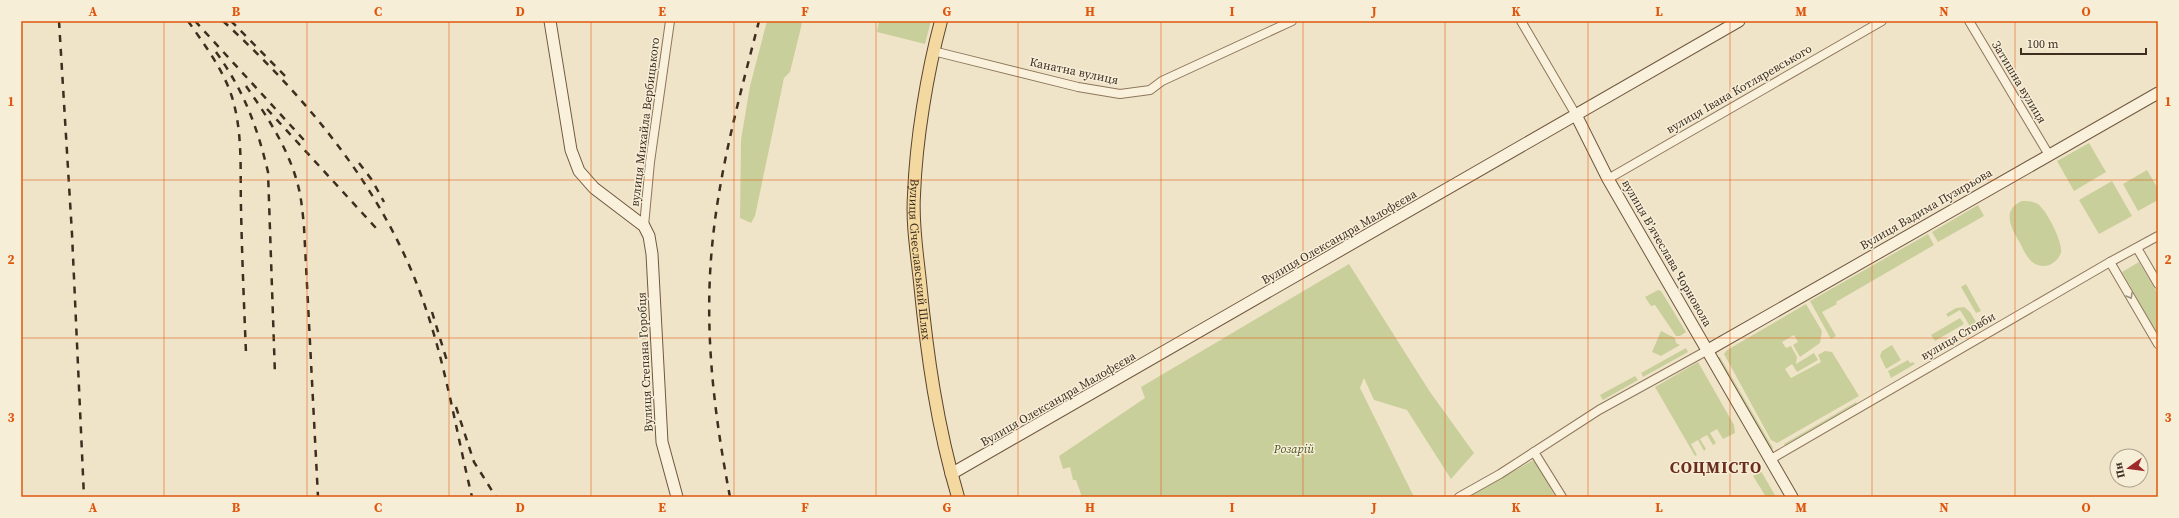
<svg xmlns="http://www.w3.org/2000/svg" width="2179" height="518" font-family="'Source Serif 4',serif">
  <rect width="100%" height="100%" fill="#f0e4c8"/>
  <g fill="#c9cf9b">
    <polygon points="767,21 795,21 802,23 790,72 784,78 755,216 751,223 740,218 741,140 750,86"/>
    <polygon points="879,21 931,21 925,44 877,32"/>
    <polygon points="2089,143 2106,172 2074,191 2057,161"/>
    <polygon points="2147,170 2158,189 2158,200 2138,211 2123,184"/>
    <polygon points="2112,181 2132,216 2099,234 2079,200"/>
    <path d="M2022 201C2028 201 2033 201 2038 204 2047 211 2063 242 2061 253 2056 265 2042 271 2031 261 2026 256 2023 249 2020 243 2011 228 2001 210 2022 201Z"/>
    <polygon points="1978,205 1984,216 1938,242 1932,232"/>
    <polygon points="1928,234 1934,245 1836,302 1837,304 1822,312 1836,336 1831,339 1810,301"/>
    <polygon points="2139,262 2158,294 2158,335 2122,272"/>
    <polygon points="1349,264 1430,392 1474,453 1451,479 1407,410 1374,400 1364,378 1360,388 1414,497 1082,497 1076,480 1073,480 1070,467 1063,469 1059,456 1145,398 1141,387"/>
    <polygon points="1966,284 1981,311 1976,313 1961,287"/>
    <polygon points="1658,290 1661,291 1686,332 1680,336 1676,336 1655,305 1651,306 1645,297"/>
    <polygon points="1806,304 1822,331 1820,343 1800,357 1793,345 1798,342 1794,335 1782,342 1786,348 1791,346 1797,357 1796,364 1814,353 1818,360 1797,372 1792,364 1785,369 1791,378 1821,362 1818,355 1825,351 1832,352 1859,396 1777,443 1771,440 1724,354 1727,350"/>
    <polygon points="1964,307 1970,312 1979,327 1968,333 1967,331 1971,328 1960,310 1948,317 1946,314 1956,308"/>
    <polygon points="1960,318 1964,324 1935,341 1931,335"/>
    <polygon points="1661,331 1675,338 1676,343 1680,345 1661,356 1652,352"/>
    <polygon points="1892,345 1901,360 1886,369 1880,356 1882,351"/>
    <polygon points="1686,348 1688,352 1643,377 1641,373"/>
    <polygon points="1717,357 1720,357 1773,448 1772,451"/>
    <polygon points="1908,360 1910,363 1913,362 1915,364 1891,378 1888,371"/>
    <polygon points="1698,362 1734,425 1735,433 1723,439 1717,429 1710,433 1716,443 1713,445 1707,435 1700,439 1706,449 1704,451 1698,440 1691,444 1697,455 1695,456 1655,387"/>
    <polygon points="1635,376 1638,380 1603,400 1600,395"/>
    <polygon points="1856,402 1857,404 1785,446 1784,444"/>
    <polygon points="1535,459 1555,497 1469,497"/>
    <polygon points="1761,471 1776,497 1766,497 1753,476"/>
  </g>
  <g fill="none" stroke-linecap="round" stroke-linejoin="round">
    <defs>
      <g id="street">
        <polyline points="1521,21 1576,115"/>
        <polyline points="1969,21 2049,155"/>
        <polyline points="933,51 1078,87 1120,94 1150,90 1162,81 1292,21"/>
        <polyline points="1608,179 1882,21"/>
        <polyline points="644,226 650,162 670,21"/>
        <polyline points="2137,248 2158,284"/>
        <polyline points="2110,262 2158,344"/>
        <polyline points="1534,452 1562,497"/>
        <polyline points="1771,459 2110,262 2158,236"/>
        <polyline points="1459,497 1500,474 1599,410 1708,350"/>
      </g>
      <g id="secondary">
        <polyline points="550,21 571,150 579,171 594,188 644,226 649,236 652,254 662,442 677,497"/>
        <polyline points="1576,115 1608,179 1792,497"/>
        <polyline points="1708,350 2158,93"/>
        <polyline points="951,474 1739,21"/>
      </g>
      <g id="primary">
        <path id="s1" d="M941 21C927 73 916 140 914 195 912 224 917 253 920 282 927 355 937 426 958 497"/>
      </g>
    </defs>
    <use href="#street" stroke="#8d765c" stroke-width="10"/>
    <use href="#secondary" stroke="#6f573f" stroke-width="13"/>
    <use href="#primary" stroke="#5b4430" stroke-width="14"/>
    <use href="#street" stroke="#faf1dc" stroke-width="8"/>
    <use href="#secondary" stroke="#faf1dc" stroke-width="11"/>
    <use href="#primary" stroke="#f3d9a0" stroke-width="12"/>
    <g stroke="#3d2e20" stroke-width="2.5" stroke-dasharray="7 7" stroke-linecap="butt">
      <polyline points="59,21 72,234 84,497"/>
      <path d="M188 21C204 44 223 69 232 97 243 133 240 170 241 208 242 256 244 305 246 353"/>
      <polyline points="195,21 304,140"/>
      <path d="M223 21C311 102 389 196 427 312 447 372 457 435 472 497"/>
      <polyline points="231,21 287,78"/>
      <path d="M216 52C244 91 257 126 268 172L275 375"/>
      <path d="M246 86C269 119 292 154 300 194 302 205 303 216 304 227L318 497"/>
      <polyline points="267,109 376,228"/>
      <polyline points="359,163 372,180 384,202"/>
      <polyline points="432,312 447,361"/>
      <polyline points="456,407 474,462 496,497"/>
      <path d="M730 497C714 414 704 331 712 247 719 170 740 95 759 21"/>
    </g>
  </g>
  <defs><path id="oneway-chevron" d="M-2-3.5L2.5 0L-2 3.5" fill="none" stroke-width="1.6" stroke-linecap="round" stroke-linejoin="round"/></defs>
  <use stroke="#9c907e" href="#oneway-chevron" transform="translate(2130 296) rotate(60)"/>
  <path fill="none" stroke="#df570d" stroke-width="1" stroke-opacity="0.55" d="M164 21V497M307 21V497M449 21V497M591 21V497M734 21V497M876 21V497M1018 21V497M1161 21V497M1303 21V497M1445 21V497M1588 21V497M1730 21V497M1872 21V497M2015 21V497M21 180H2158M21 338H2158"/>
  <g text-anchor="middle" stroke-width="3" stroke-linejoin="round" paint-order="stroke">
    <g font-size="12" fill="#3d2e20" stroke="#f7eed8">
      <text transform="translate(1074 71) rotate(12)" y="4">Канатна вулиця</text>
      <text transform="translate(2019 82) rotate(59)" y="4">Затишна вулиця</text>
      <text transform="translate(1739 89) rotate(-30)" y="4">вулиця Івана Котляревського</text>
      <text transform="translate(645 122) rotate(-83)" y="4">вулиця Михайла Вербицького</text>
      <text transform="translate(1926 209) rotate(-30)" y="4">Вулиця Вадима Пузирьова</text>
      <text transform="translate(1339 237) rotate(-30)" y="4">Вулиця Олександра Малофєєва</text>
      <text transform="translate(1667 253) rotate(60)" y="4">вулиця Вʼячеслава Чорновола</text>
      <text dy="4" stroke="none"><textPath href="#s1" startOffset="241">Вулиця Січеславський Шлях</textPath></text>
      <text transform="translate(1958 336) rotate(-30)" y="4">вулиця Стовби</text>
      <text transform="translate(645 362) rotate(-93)" y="4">Вулиця Степана Горобця</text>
      <text transform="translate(1058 399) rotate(-30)" y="4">Вулиця Олександра Малофєєва</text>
    </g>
    <g font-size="12" font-style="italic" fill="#4d5a26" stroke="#f7eed8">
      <text x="1294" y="453">Розарій</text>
    </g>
    <g font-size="16" font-weight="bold" letter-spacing="1" fill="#6b2e1e" stroke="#f7eed8">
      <text x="1716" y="473">СОЦМІСТО</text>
    </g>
  </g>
  <rect width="2179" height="518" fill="none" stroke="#f7eed8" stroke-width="44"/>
  <g transform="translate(2129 468) rotate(256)"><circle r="19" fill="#f7eed8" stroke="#ada18e"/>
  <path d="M0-3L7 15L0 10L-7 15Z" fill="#9e2a2b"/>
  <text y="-6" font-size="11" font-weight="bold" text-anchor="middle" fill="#3d2e20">Пн</text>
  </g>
  <path d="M2021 48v6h125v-6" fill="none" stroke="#3d2e20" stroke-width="2"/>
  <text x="2027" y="48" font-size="12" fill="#3d2e20" stroke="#f7eed8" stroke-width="3" paint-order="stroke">100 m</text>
  <rect x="22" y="22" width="2135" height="474" fill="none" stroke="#df570d" stroke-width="1.5"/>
  <g font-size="13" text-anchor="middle" font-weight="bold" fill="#df570d">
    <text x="93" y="16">A</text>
    <text x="236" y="16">B</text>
    <text x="378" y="16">C</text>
    <text x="520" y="16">D</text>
    <text x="662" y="16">E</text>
    <text x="805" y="16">F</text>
    <text x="947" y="16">G</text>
    <text x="1090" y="16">H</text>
    <text x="1232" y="16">I</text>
    <text x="1374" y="16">J</text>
    <text x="1516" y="16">K</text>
    <text x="1659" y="16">L</text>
    <text x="1801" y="16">M</text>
    <text x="1944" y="16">N</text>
    <text x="2086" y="16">O</text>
    <text x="11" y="106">1</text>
    <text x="2168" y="106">1</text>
    <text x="11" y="264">2</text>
    <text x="2168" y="264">2</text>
    <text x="11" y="422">3</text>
    <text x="2168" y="422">3</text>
    <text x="93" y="512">A</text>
    <text x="236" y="512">B</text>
    <text x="378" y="512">C</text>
    <text x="520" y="512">D</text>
    <text x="662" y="512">E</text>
    <text x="805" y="512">F</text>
    <text x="947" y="512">G</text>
    <text x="1090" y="512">H</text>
    <text x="1232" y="512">I</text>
    <text x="1374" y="512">J</text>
    <text x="1516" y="512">K</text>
    <text x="1659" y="512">L</text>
    <text x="1801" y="512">M</text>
    <text x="1944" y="512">N</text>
    <text x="2086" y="512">O</text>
  </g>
</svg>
